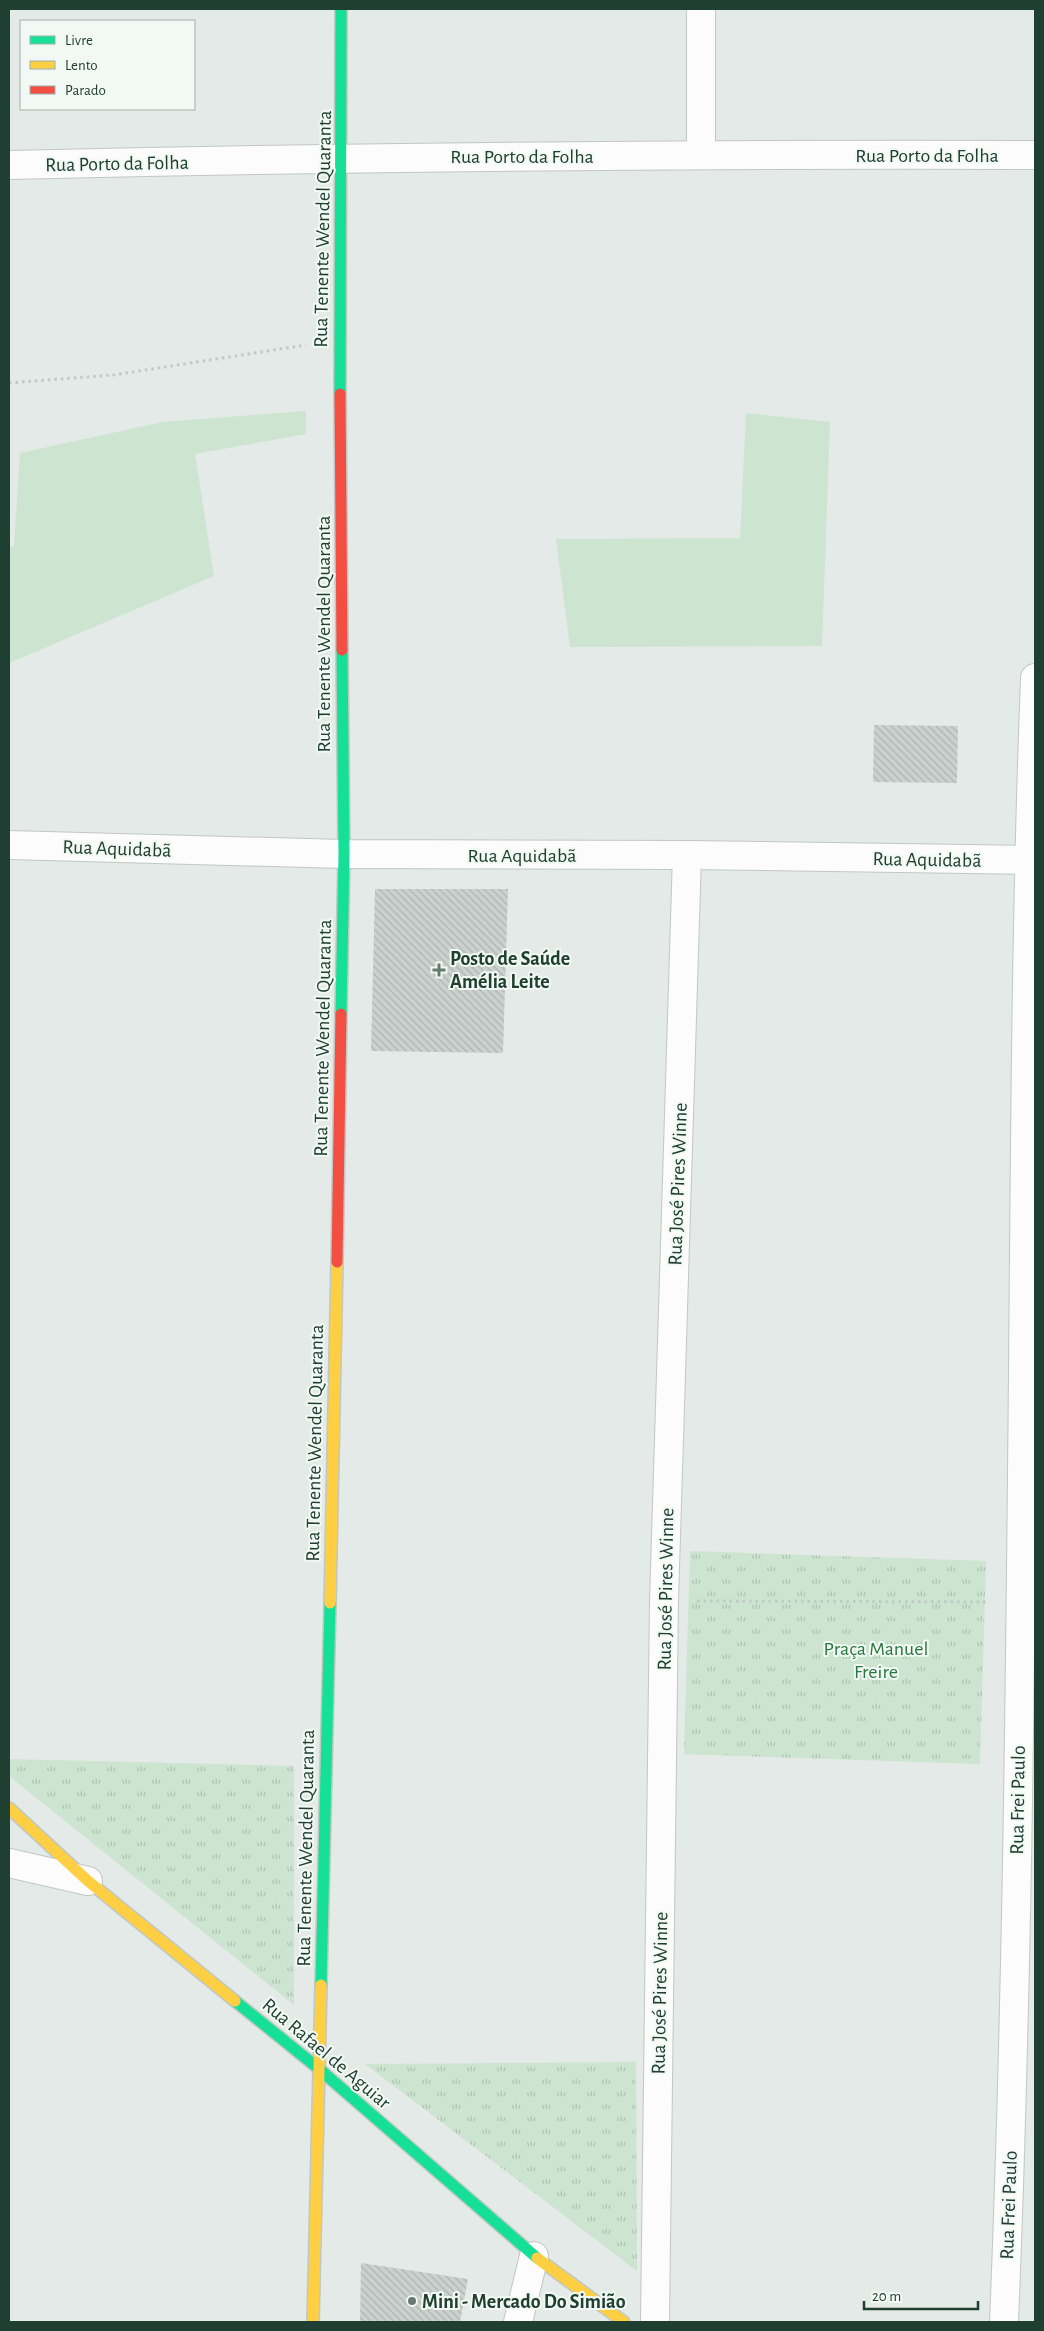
<svg xmlns="http://www.w3.org/2000/svg" width="1044" height="2331" font-family="'Alegreya Sans',sans-serif">
  <defs>
    <pattern id="park-tufts" width="24" height="20" patternUnits="userSpaceOnUse" patternTransform="scale(1.25)"><rect width="24" height="20" fill="#cce4d0"/><path d="M3 7l-1-3M5 7V3M7 7l1-3M15 17l-1-3M17 17v-4M19 17l1-3" fill="none" stroke="#afc5b3"/></pattern>
    <pattern id="building-back-hatch" width="6" height="6" patternUnits="userSpaceOnUse" patternTransform="scale(1.25)"><rect width="6" height="6" fill="#cbd1ce"/><path d="M-1 5l2 2M0 0l6 6M5-1l2 2" fill="none" stroke="#aeb4b1"/></pattern>
  </defs>
  <rect width="100%" height="100%" fill="#e4eae7"/>
  <g fill="#cce4d0">
    <polygon points="306,411 306,434 195,454 214,576 9,663 9,547 14,547 20,453 163,422"/>
    <polygon points="746,413 830,422 822,646 570,647 556,539 740,538"/>
  </g>
  <g fill="url(#park-tufts)">
    <polygon points="690,1551 986,1561 980,1764 684,1754"/>
    <polygon points="9,1759 294,1766 294,2005 9,1776"/>
    <polygon points="636,2062 637,2271 365,2064"/>
  </g>
  <g fill="url(#building-back-hatch)">
    <polygon points="874,725 958,726 957,783 873,782"/>
    <polygon points="375,889 508,889 503,1053 371,1051"/>
    <polygon points="361,2263 468,2279 460,2322 360,2322"/>
  </g>
  <g fill="none" stroke-linecap="round" stroke-linejoin="round">
    <defs>
      <g id="street">
        <polyline points="701,154 701,9"/>
        <path d="M9 165C351 157 693 154 1035 155"/>
        <polyline points="9,845 344,854 687,855 1035,860"/>
        <polyline points="9,1863 88,1881"/>
        <polyline points="518,2322 534,2256"/>
        <polyline points="655,2322 664,1601 687,855"/>
        <path d="M1004 2322C1017 2006 1020 1689 1023 1372 1025 1141 1026 909 1035 678"/>
      </g>
      <g id="fast">
        <polyline points="340,394 341,9"/>
        <polyline points="341,1014 344,854 342,650"/>
        <polyline points="321,1985 330,1603"/>
        <polyline points="235,2001 318,2068 537,2258"/>
      </g>
      <g id="slow">
        <polyline points="330,1603 337,1262"/>
        <polyline points="9,1808 88,1881 235,2001"/>
        <polyline points="537,2258 624,2322"/>
        <polyline points="313,2322 321,1985"/>
      </g>
      <g id="jam">
        <polyline points="340,394 342,650"/>
        <polyline points="337,1262 341,1014"/>
      </g>
    </defs>
    <use href="#street" stroke="#c1c7c4" stroke-width="30"/>
    <use href="#fast" stroke="#bfc8c4" stroke-width="14"/>
    <use href="#slow" stroke="#bfc8c4" stroke-width="14"/>
    <use href="#jam" stroke="#bfc8c4" stroke-width="14"/>
    <g stroke="#c0cac5" stroke-width="3" stroke-dasharray="2.5 4" stroke-linecap="butt">
      <polyline points="9,383 113,375 306,345"/>
      <polyline points="697,1601 988,1602"/>
    </g>
    <use href="#street" stroke="#fbfcfb" stroke-width="28"/>
    <use href="#fast" stroke="#16e098" stroke-width="11"/>
    <use href="#slow" stroke="#ffcf43" stroke-width="11"/>
    <use href="#jam" stroke="#f24e42" stroke-width="11"/>
  </g>
  <g fill="#657b72" stroke="#f2f9f4" stroke-width="2">
    <path d="M436.5 962.5h5v5h5v5h-5v5h-5v-5h-5v-5h5z"/>
    <circle cx="412" cy="2301" r="5"/>
  </g>
  <g text-anchor="middle" stroke-width="4" stroke-linejoin="round" paint-order="stroke">
    <g font-size="20" fill="#203f33" stroke="#f2f9f4">
      <text x="927" y="162">Rua Porto da Folha</text>
      <text x="522" y="163">Rua Porto da Folha</text>
      <text transform="translate(117 163) rotate(-1)" y="7">Rua Porto da Folha</text>
      <text transform="translate(322 229) rotate(-89)" y="7">Rua Tenente Wendel Quaranta</text>
      <text transform="translate(323 634) rotate(-90)" y="7">Rua Tenente Wendel Quaranta</text>
      <text transform="translate(117 848) rotate(2)" y="7">Rua Aquidabã</text>
      <text x="522" y="862">Rua Aquidabã</text>
      <text transform="translate(927 859) rotate(1)" y="7">Rua Aquidabã</text>
      <text transform="translate(322 1038) rotate(-89)" y="7">Rua Tenente Wendel Quaranta</text>
      <text transform="translate(677 1184) rotate(-88)" y="7">Rua José Pires Winne</text>
      <text transform="translate(314 1443) rotate(-89)" y="7">Rua Tenente Wendel Quaranta</text>
      <text transform="translate(665 1589) rotate(-89)" y="7">Rua José Pires Winne</text>
      <text transform="translate(1017 1800) rotate(-89)" y="7">Rua Frei Paulo</text>
      <text transform="translate(305 1848) rotate(-89)" y="7">Rua Tenente Wendel Quaranta</text>
      <text transform="translate(659 1993) rotate(-89)" y="7">Rua José Pires Winne</text>
      <text transform="translate(327 2053) rotate(40)" y="7">Rua Rafael de Aguiar</text>
      <text transform="translate(1008 2205) rotate(-88)" y="7">Rua Frei Paulo</text>
    </g>
    <g font-size="20" font-weight="bold" fill="#203f33" stroke="#f2f9f4" text-anchor="start">
      <text x="450" y="965">Posto de Saúde<tspan x="450" dy="23">Amélia Leite</tspan></text>
      <text x="422" y="2308">Mini - Mercado Do Simião</text>
    </g>
    <g font-size="20" fill="#28783d" stroke="#f2f9f4">
      <text x="876" y="1655">Praça Manuel<tspan x="876" dy="23">Freire</tspan></text>
    </g>
  </g>
  <rect width="1044" height="2331" fill="none" stroke="#203f33" stroke-width="20"/>
  <rect x="20" y="20" width="175" height="90" fill="#f2f9f4" stroke="#9eafa7"/>
  <rect x="30" y="36" width="25" height="8" fill="#16e098" stroke="#9eafa7"/>
  <text x="65" y="45" font-size="15" fill="#203f33">Livre</text>
  <rect x="30" y="61" width="25" height="8" fill="#ffcf43" stroke="#9eafa7"/>
  <text x="65" y="70" font-size="15" fill="#203f33">Lento</text>
  <rect x="30" y="86" width="25" height="8" fill="#f24e42" stroke="#9eafa7"/>
  <text x="65" y="95" font-size="15" fill="#203f33">Parado</text>
  <path d="M864 2301v8h114v-8" fill="none" stroke="#203f33" stroke-width="2.5"/>
  <text x="872" y="2301" font-size="15" fill="#203f33" stroke="#f2f9f4" stroke-width="4" paint-order="stroke">20 m</text>
</svg>
